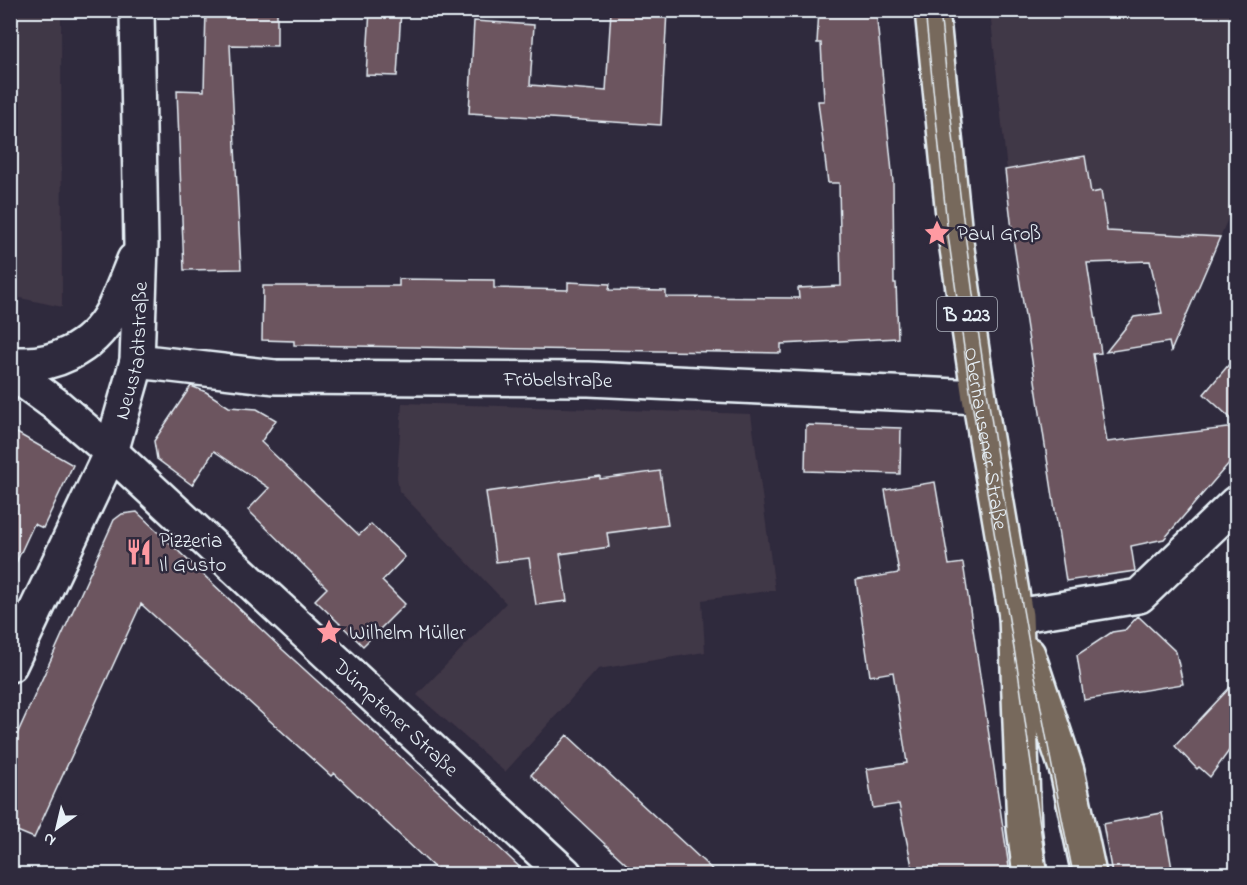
<svg xmlns="http://www.w3.org/2000/svg" width="1247" height="885" viewBox="0 0 1247 885" font-family="'Indie Flower',sans-serif">
<style>
.built{fill:#413747}
.building{fill:#6c545e;stroke:#e8f1f8;stroke-width:1.5}
.lines{fill:none;stroke-linecap:round;stroke-linejoin:round}
.street-casing{stroke:#e8f1f8;stroke-width:38}
.secondary-casing{stroke:#e8f1f8;stroke-width:38}
.primary-casing{stroke:#e8f1f8;stroke-width:38}
.street{stroke:#2f2a3d;stroke-width:33}
.secondary{stroke:#2f2a3d;stroke-width:33}
.primary{stroke:#77695c;stroke-width:33}
.tram{stroke:#e8f1f8;stroke-width:1.5}
.labels{text-anchor:middle;stroke-width:5;stroke-linejoin:round;paint-order:stroke}
.shield{fill:#2f2a3d;stroke:#b0b5c0;stroke-width:1.5}
.shield-label{font-size:20px;font-weight:bold;fill:#e8f1f8}
.poi-label{font-size:21px;fill:#e8f1f8;stroke:#2f2a3d;text-anchor:start}
.street-label{font-size:21px;fill:#e8f1f8;stroke:#2f2a3d}
</style>
<rect width="100%" height="100%" fill="#2f2a3d"/>
<filter id="ink" filterUnits="userSpaceOnUse"><feTurbulence type="fractalNoise" baseFrequency=".0167" numOctaves="2"/><feDisplacementMap in="SourceGraphic" scale="12" xChannelSelector="R" yChannelSelector="G"/><feConvolveMatrix kernelMatrix="1 2 1 2 8 2 1 2 1" color-interpolation-filters="sRGB"/></filter>
<g filter="url(#ink)">
<path class="built" d="M11,10L61,11L62,307L11,296Z
M990,11H1236V200L1220,237L1071,229L1014,237Z
M402,403L751,414L775,590L702,600L705,652L598,669L505,772L417,695L506,603L399,491L397,477Z"/>
<path class="building" d="M206,10L277,11V46L230,45L241,269L184,270L177,90L204,91Z
M370,10H401L397,76L366,75Z
M611,10H667L661,125L469,113L474,21L534,25L530,85L606,91Z
M819,10H876L893,182L894,283H896L898,338L781,344V353L294,345V341L262,340L263,286H399V279L494,280V288L568,290V282L610,284L609,290L666,291V297L799,298L798,288L841,286L839,183H828L818,101H824L821,43H817Z
M1085,156L1091,193L1101,191L1107,231L1220,237L1171,351L1169,342L1106,352L1134,317L1162,313L1150,261L1087,263L1101,353L1093,354L1107,442L1236,427V455L1164,539L1131,546L1135,571L1066,581L1013,238L1005,170Z
M1236,356V423L1204,394Z
M191,386L206,392L229,407L257,409L276,420L261,442L359,535L371,524L405,557L382,581L405,604L363,646L315,600L327,588L248,510L269,488L214,451L192,485L157,459L154,441Z
M806,425L901,428L900,474L805,471Z
M10,429L73,465L43,528L34,524L10,576Z
M660,471L668,525L607,533L609,547L560,554L567,601L536,605L529,558L496,562L486,492L600,476V479Z
M935,482L949,565L963,563L1010,874H937L936,870L913,871L899,804L873,808L867,769L907,763L893,672L870,676L856,580L899,573L885,490Z
M137,512L283,650L459,810L527,874H441L334,773L331,776L141,604L34,838L10,828V750L114,520L122,514Z
M1138,616L1176,652L1183,684L1084,700L1077,655L1112,632L1125,630Z
M1236,681V741L1210,777L1199,767L1197,769L1175,746Z
M567,735L687,846L717,874H637L531,775Z
M1162,813L1173,874H1112L1103,824Z"/>
<g class="lines">
<g class="street-casing">
<g id="street">
<path id="s1" d="M137,361L275,377L589,379L979,397"/>
<path d="M10,363C51,369 92,349 112,312C120,296 127,277 134,260"/>
<path d="M1016,616L1139,596L1236,503"/>
<path id="s2" d="M10,665L111,452L137,361L141,245L137,10"/>
</g>
</g>
<g class="secondary-casing">
<g id="secondary">
<path id="s3" d="M10,371L55,404L111,452L565,874"/>
</g>
</g>
<g class="primary-casing">
<g id="primary">
<path id="s4" d="M932,10L955,235L979,397L1016,616L1024,828L1030,874"/>
<path d="M1028,654L1067,771L1089,874"/>
</g>
</g>
<use href="#street" class="street"/>
<use href="#secondary" class="secondary"/>
<use href="#primary" class="primary"/>
<path class="tram" d="M925,10L948,235L971,397L1018,672L1047,874
M940,10C967,301 1016,589 1073,874"/>
</g>
</g>
<defs>
<g id="sight-bare" transform="scale(2.07)"><path d="M0-6L1.8-2.2L6-1.7L2.9 1.2L3.7 5.4L0 3.3L-3.7 5.4L-2.9 1.2L-6-1.7L-1.8-2.2Z" fill="#ff9aa2" stroke="#2f2a3d" stroke-width="2.5" paint-order="stroke"/></g>
<g id="restaurant-bare" transform="scale(2.07)"><path d="M-5-6h1v4h1v-4h1v4h1v-4h1v5L-1.5 .5V6h-2V.5L-5-1ZM5-6V6H3V1.5H1.5Q1.5-4 5-6Z" fill="#ff9aa2" stroke="#2f2a3d" stroke-width="2.5" paint-order="stroke"/></g>
</defs>
<g fill-rule="evenodd">
<use href="#sight-bare" x="937" y="233"/>
<use href="#restaurant-bare" x="139" y="552"/>
<use href="#sight-bare" x="329" y="632"/>
</g>
<g class="labels">
<rect class="shield" x="937" y="297" width="60" height="34" rx="4.5"/>
<g class="shield-label">
<text x="967" y="321">B 223</text>
</g>
<g class="poi-label">
<text x="957" y="240">Paul Groß</text>
<text x="159" y="547">Pizzeria<tspan x="159" dy="24">Il Gusto</tspan></text>
<text x="349" y="639">Wilhelm Müller</text>
</g>
<g class="street-label">
<text dy="7" stroke="none"><textPath href="#s2" startOffset="340">Neustadtstraße</textPath></text>
<text dy="7" stroke="none"><textPath href="#s1" startOffset="422">Fröbelstraße</textPath></text>
<text dy="7" stroke="none"><textPath href="#s4" startOffset="432">Oberhausener Straße</textPath></text>
<text dy="7" stroke="none"><textPath href="#s3" startOffset="519">Dümptener Straße</textPath></text>
</g>
</g>
<rect width="1247" height="885" fill="none" stroke="#2f2a3d" stroke-width="36"/>
<rect x="18" y="18" width="1211" height="849" fill="none" stroke="#e8f1f8" stroke-width="2" filter="url(#ink)"/>
<g transform="translate(57 828) rotate(214)" stroke="#2f2a3d" stroke-width="4.5" paint-order="stroke">
<path d="M0-4.5L10 22L0 15L-10 22Z" fill="#e8f1f8"/>
<text y="-9" font-size="16" font-weight="bold" text-anchor="middle" fill="#e8f1f8">N</text>
</g>
</svg>
